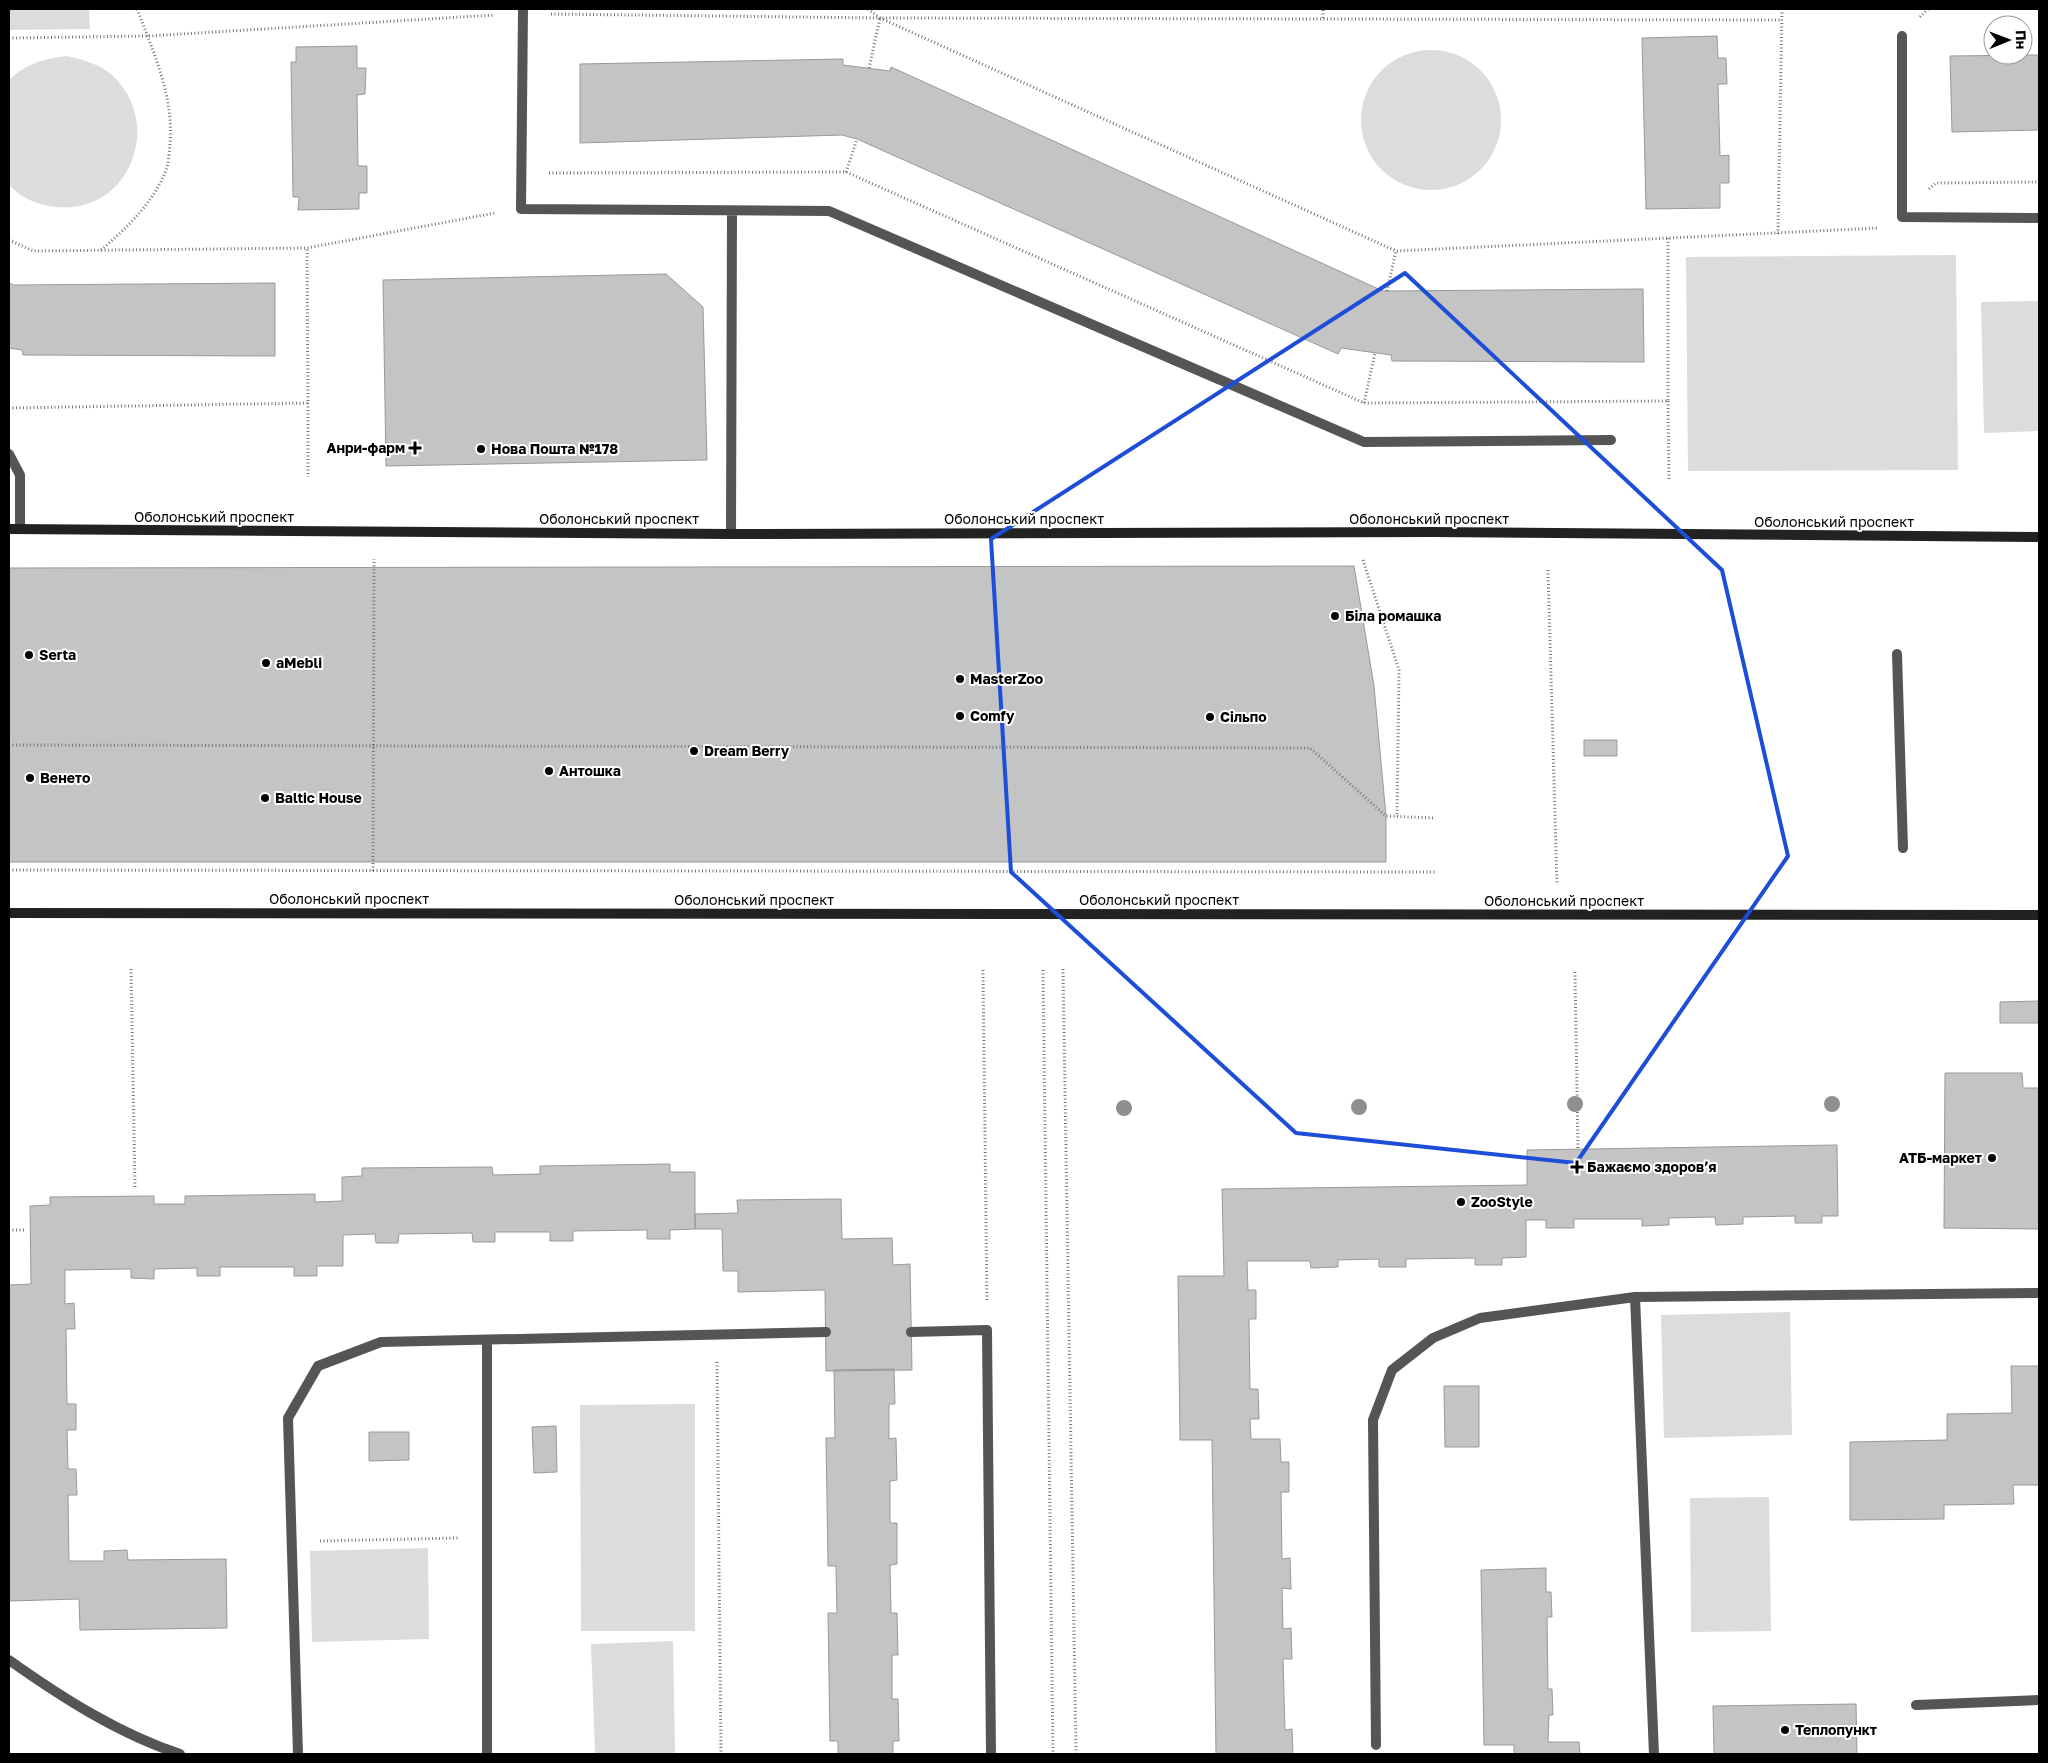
<svg xmlns="http://www.w3.org/2000/svg" width="2048" height="1763" viewBox="0 0 2048 1763" font-family="'Golos Text',sans-serif">
<style>
.green{fill:#dcdcdc}
.building{fill:#c4c4c4;stroke:#999}
.lines{fill:none;stroke-linecap:round;stroke-linejoin:round}
.path{stroke:#777;stroke-width:3;stroke-dasharray:1 2.5;stroke-linecap:butt}
.lane{stroke:#555;stroke-width:10}
.secondary{stroke:#222;stroke-width:10}
.tree{fill:#8f8f8f}
.marked{fill:none;stroke:#1d4ed8;stroke-width:4;stroke-linejoin:round}
.poi-dot{fill:#000;stroke:#fff;stroke-width:2}
.labels{text-anchor:middle;stroke-width:4;stroke-linejoin:round;paint-order:stroke}
.poi-label{font-size:14px;font-weight:bold;fill:#000;stroke:#fff;text-anchor:start}
.street-label{font-size:14px;fill:#000;stroke:#fff}
</style>
<rect width="100%" height="100%" fill="#fff"/>
<path class="green" d="M9,9H89L90,29L9,30Z
M1361 120a70 70 0 1 1 140 0a70 70 0 1 1-140 0Z
M67,56C83,60 100,64 112,75C165,124 129,215 56,207C37,205 22,198 9,185V80C27,63 44,59 67,56Z
M1956,255L1958,470L1688,471L1686,257Z
M2039,301V431L1984,433L1981,302Z
M1790,1312L1792,1435L1664,1438L1661,1315Z
M695,1404V1631H581L580,1405Z
M1769,1497L1771,1631L1691,1632L1690,1498Z
M428,1548L429,1639L312,1642L310,1551Z
M673,1641L675,1754H595L591,1644Z"/>
<path class="building" d="M1717,36L1718,58H1726L1727,84H1718L1720,156L1729,155V183H1720V208L1646,209L1642,38Z
M357,46V68H366L365,94L357,95L358,166H367V193H359V209L298,210L299,197H293L291,62H296V47Z
M2039,55V130L1952,132L1950,56Z
M843,59V65L890,71L891,67L1383,291L1643,289L1644,362L1392,361L1391,355L1341,348L1338,354L857,139L842,135L580,143V64Z
M666,274L703,307L707,460L386,466L383,280Z
M9,283L14,285L275,283V356L23,355L22,350L9,348Z
M1354,566L1374,686L1386,816V862H9V568Z
M1584,740H1617V756H1584Z
M2039,1001V1023H2000V1002Z
M1945,1073H2022L2023,1088H2039V1229L1944,1228Z
M1837,1145L1838,1216H1822V1223H1795V1216L1743,1217V1224L1716,1225L1715,1217L1669,1218V1225L1642,1226V1219H1574V1228H1546V1220H1526V1257L1502,1258V1265H1475V1258L1406,1259V1267H1379V1259L1338,1260V1267L1311,1268L1310,1261H1247L1248,1290H1256V1319H1249L1250,1389H1258L1259,1419H1250L1251,1439H1280L1281,1462H1289V1492H1281L1282,1559L1290,1558L1291,1589L1282,1588L1283,1629L1291,1628L1292,1659H1283L1285,1730L1292,1729L1293,1754H1216L1212,1440H1180L1178,1276H1224L1222,1189L1527,1185V1150Z
M670,1164V1172H695V1229L670,1230V1239H647V1230L573,1231V1241H550V1232H495V1242H473L472,1233L399,1234L398,1243H376L375,1234L343,1235V1266H317V1276H294V1267H220V1276H197V1268L154,1269V1279L131,1278V1269L65,1270V1304L74,1303L75,1329H66L67,1404H76V1430H67L68,1469H76L77,1495H68L69,1561H104V1551L127,1550L128,1560L226,1559L227,1628L80,1630L79,1599L9,1601V1285L31,1284L30,1206L50,1205V1197L154,1196V1204H185V1196L315,1194V1202L342,1201V1177L362,1176V1168L492,1167L493,1175L540,1174V1166Z
M841,1199L842,1239L892,1238L893,1265L910,1264L912,1370L826,1371L825,1290L738,1292V1271H723L722,1229H695V1214L738,1213L737,1200Z
M2011,1366H2039V1485H2013L2014,1504L1944,1505V1519L1850,1520V1442L1947,1440V1414L2012,1413Z
M894,1369L895,1404H889V1439L896,1438L897,1480L890,1481V1523H897V1564L890,1565L891,1613H897L898,1655H892V1699H898L899,1741H893V1754H838V1741H830L828,1613H837L836,1566H828L826,1438H835L834,1370Z
M1444,1386H1479V1447H1445Z
M556,1426L557,1472L534,1473L532,1427Z
M369,1432H409V1460L369,1461Z
M1546,1568V1592H1551L1552,1617H1547L1548,1689H1552L1553,1715H1549L1548,1742H1579L1580,1754H1514V1745H1484L1481,1570Z
M1856,1704L1857,1754H1714L1713,1706Z"/>
<g class="lines">
<path class="path" d="M868,9L880,18L1782,20
M1323,10V19
M551,14L880,18L1396,251L1879,228
M1920,17L1928,9
M9,38L148,36L495,15
M869,68L880,18
M846,172L857,139
M549,173L846,172L1364,403L1668,401V238
M1929,189L1936,183L2039,182
M1778,234L1782,9
M9,240L33,251L307,248L495,213
M101,250C128,227 154,202 167,168C169,161 169,152 170,145C174,97 154,53 137,9
M1387,291L1396,251
M1668,401L1669,481
M308,403V477
M1364,403L1375,353
M9,408L308,403L307,248
M1363,560L1399,670L1397,817
M1548,570L1557,885
M9,745L1310,748L1386,816L1435,818
M9,870L1435,872
M373,871L374,559
M131,969L135,1189
M1063,969L1076,1754
M983,970L987,1302
M1043,970L1053,1754
M1575,972L1578,1149
M9,1230H25
M717,1362L721,1754
M320,1541L459,1538"/>
<path class="lane" d="M523,9L521,209L829,211L1364,442L1611,440
M1902,36V217L2039,218
M9,454L20,475V529
M731,534L732,211
M1897,654L1903,848
M1635,1297L1654,1754
M911,1332L987,1330L991,1754
M487,1340V1754
M9,1660C61,1697 119,1734 180,1754
M1916,1705L2039,1700
M1376,1745L1373,1420L1392,1370L1433,1338L1480,1318L1635,1297L2039,1293
M298,1754L288,1418L318,1366L381,1342L826,1332"/>
<path class="secondary" d="M9,529L731,534L1432,532L2039,537
M9,913L2039,915"/>
</g>
<g class="tree">
<circle cx="1575" cy="1104" r="8"/>
<circle cx="1832" cy="1104" r="8"/>
<circle cx="1359" cy="1107" r="8"/>
<circle cx="1124" cy="1108" r="8"/>
</g>
<path class="marked" d="M1405,273L1722,570L1788,856L1576,1163L1296,1133L1011,872L991,539Z"/>
<g class="poi-dot">
<path d="M412.5 440.5h5v5h5v5h-5v5h-5v-5h-5v-5h5z"/>
<circle cx="481" cy="449" r="5"/>
<circle cx="1335" cy="616" r="5"/>
<circle cx="29" cy="655" r="5"/>
<circle cx="266" cy="663" r="5"/>
<circle cx="960" cy="679" r="5"/>
<circle cx="960" cy="716" r="5"/>
<circle cx="1210" cy="717" r="5"/>
<circle cx="694" cy="751" r="5"/>
<circle cx="549" cy="771" r="5"/>
<circle cx="30" cy="778" r="5"/>
<circle cx="265" cy="798" r="5"/>
<circle cx="1992" cy="1158" r="5"/>
<path d="M1574.5 1159.5h5v5h5v5h-5v5h-5v-5h-5v-5h5z"/>
<circle cx="1461" cy="1202" r="5"/>
<circle cx="1785" cy="1730" r="5"/>
</g>
<g class="labels">
<g class="poi-label">
<text x="405" y="453" text-anchor="end">Анри-фарм</text>
<text x="491" y="454">Нова Пошта №178</text>
<text x="1345" y="621">Біла ромашка</text>
<text x="39" y="660">Serta</text>
<text x="276" y="668">aMebli</text>
<text x="970" y="684">MasterZoo</text>
<text x="970" y="721">Comfy</text>
<text x="1220" y="722">Сільпо</text>
<text x="704" y="756">Dream Berry</text>
<text x="559" y="776">Антошка</text>
<text x="40" y="783">Венето</text>
<text x="275" y="803">Baltic House</text>
<text x="1982" y="1163" text-anchor="end">АТБ-маркет</text>
<text x="1587" y="1172">Бажаємо здоровʼя</text>
<text x="1471" y="1207">ZooStyle</text>
<text x="1795" y="1735">Теплопункт</text>
</g>
<g class="street-label">
<text x="214" y="522">Оболонський проспект</text>
<text x="619" y="524">Оболонський проспект</text>
<text x="1024" y="524">Оболонський проспект</text>
<text x="1429" y="524">Оболонський проспект</text>
<text x="1834" y="527">Оболонський проспект</text>
<text x="349" y="904">Оболонський проспект</text>
<text x="754" y="905">Оболонський проспект</text>
<text x="1159" y="905">Оболонський проспект</text>
<text x="1564" y="906">Оболонський проспект</text>
</g>
</g>
<rect width="2048" height="1763" fill="none" stroke="#000000" stroke-width="20"/>
<g transform="translate(2008 40) rotate(89)"><circle r="24" fill="#ffffff" stroke="#999999"/>
<path d="M0-4L9 19L0 12L-9 19Z" fill="#000000"/>
<text y="-8" font-size="14" font-weight="bold" text-anchor="middle" fill="#000000">Пн</text>
</g>
</svg>
